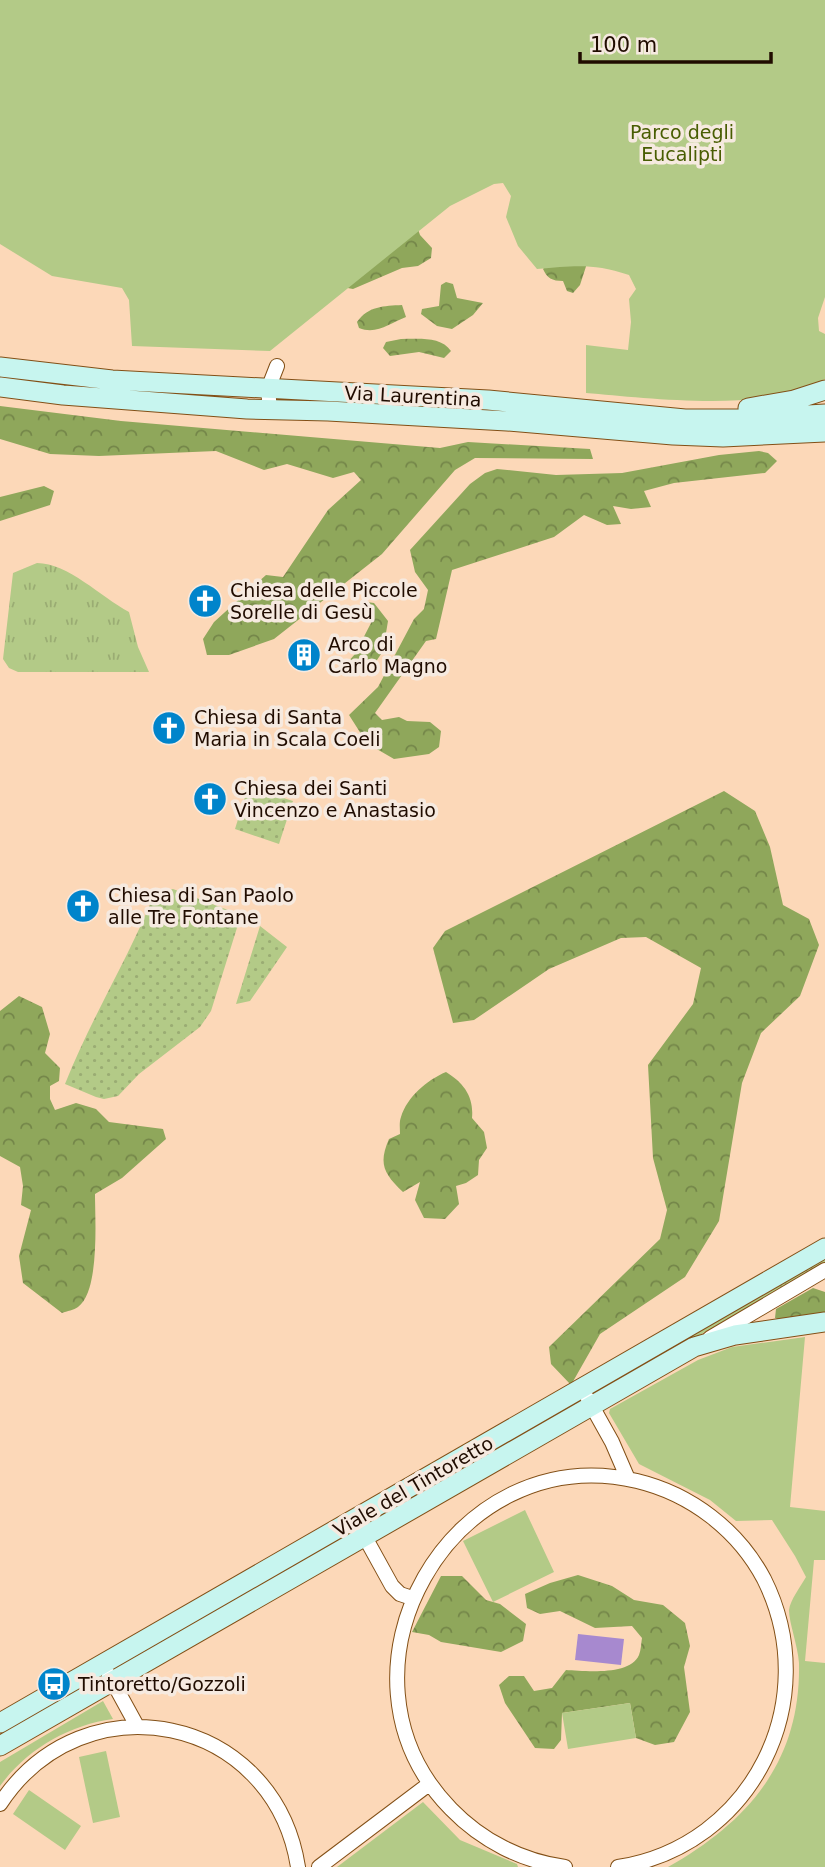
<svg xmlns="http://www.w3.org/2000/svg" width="825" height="1867" viewBox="0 0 825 1867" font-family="'DejaVu Sans',sans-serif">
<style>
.grass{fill:url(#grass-tufts)}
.forest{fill:url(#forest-crowns)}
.park{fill:#b3ca87}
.garden{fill:url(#garden-dots)}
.water{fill:#a789cf}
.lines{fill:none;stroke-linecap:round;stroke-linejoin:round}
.street-casing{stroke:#824f16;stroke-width:16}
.secondary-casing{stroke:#824f16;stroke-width:21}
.street{stroke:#fff;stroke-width:14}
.secondary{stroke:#c7f5ef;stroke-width:19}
.labels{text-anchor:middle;stroke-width:7;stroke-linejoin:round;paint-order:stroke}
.park-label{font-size:19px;fill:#485d02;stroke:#f6eae0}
.street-label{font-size:19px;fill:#200c00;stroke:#f6eae0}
.poi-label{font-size:19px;fill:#200c00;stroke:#f6eae0;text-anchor:start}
</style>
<defs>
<pattern id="grass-tufts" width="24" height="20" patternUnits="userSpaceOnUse" patternTransform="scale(1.75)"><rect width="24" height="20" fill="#b3ca87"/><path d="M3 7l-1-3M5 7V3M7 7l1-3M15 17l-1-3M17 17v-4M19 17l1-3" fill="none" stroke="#9aac73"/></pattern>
<pattern id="forest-crowns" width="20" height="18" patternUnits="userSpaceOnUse" patternTransform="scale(1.75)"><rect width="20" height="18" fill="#8fa75b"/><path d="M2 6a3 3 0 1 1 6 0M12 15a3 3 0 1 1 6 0" fill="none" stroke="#748649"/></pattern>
<pattern id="garden-dots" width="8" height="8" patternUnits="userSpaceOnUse" patternTransform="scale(1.75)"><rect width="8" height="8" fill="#b3ca87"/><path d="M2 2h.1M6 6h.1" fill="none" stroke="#9aac73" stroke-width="1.8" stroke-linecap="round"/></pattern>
</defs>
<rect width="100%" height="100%" fill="#fcd8b8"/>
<path class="grass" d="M37,563C68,563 101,597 129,612L138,647L149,672H18L9,668L3,659L13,573Z
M825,1258V1263L599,1393L597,1390Z"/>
<path class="forest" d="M418,229L420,235L432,248L431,258L418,266L402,268L353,289L337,286Z
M562,248H592L580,285L573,293L567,291L563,281C552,281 547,278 543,269Z
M446,282L453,284L457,298L483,303L473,315L452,329L437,326L421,314L422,309L439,306L441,285Z
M402,305L406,317C390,323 377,335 359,328L357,322C368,306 384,306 402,305Z
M401,339C418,339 441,336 451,351L444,358L419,352L390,356L383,348L386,342Z
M0,406L121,421L440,448L468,442L590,449L593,459L475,458L455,470L382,554L274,639L229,655H207L203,639L214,622L266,575L283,577L328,510L361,480L354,472L333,478L287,464L264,470L216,451L99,456L50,454L0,439Z
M759,451L768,453L777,461L765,473L674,483L644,491L651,507L631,509L613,506L621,524L607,525L584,515L554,537L452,570L436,639L426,641L375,713L382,720L399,717L407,721L430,722L441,731L439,747L429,754L394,759L375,748L363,737L349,715L378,687L414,619L424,609L428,590L415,572L410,550L470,484L485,473L497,469L556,475L622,473L719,455Z
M44,486L54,491L50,505L0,521V497Z
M367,602L374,603L388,621L383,651L371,669L347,663L355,654L371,623Z
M724,791L755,811L770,847L783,905L809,919L819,945L800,996L761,1033L742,1083L719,1221L685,1277L600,1334L571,1385L551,1364L549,1347L660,1239L667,1210L653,1158L648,1065L693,1004L701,968L646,937L621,938L549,969L474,1020L453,1023L433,948L445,931Z
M19,996L42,1007L50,1034L45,1053L60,1068L59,1081L50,1086V1099L55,1110L76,1103L96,1109L109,1122L163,1129L166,1139L122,1178L95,1194C95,1219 100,1291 78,1307C74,1310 67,1311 62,1313L23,1283L19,1256L31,1210L21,1205L23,1186L20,1167L0,1156V1011Z
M446,1072C464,1083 474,1097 472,1118L484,1132L487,1148L479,1160L478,1175L466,1183L456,1186L459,1204L445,1219L424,1218L415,1200L420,1182L403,1192C384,1174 378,1164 389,1139L400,1134C400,1129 399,1122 401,1117C407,1097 427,1080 446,1072Z
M813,1288L825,1292V1316L785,1322L775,1318L776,1309Z
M578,1575L612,1586L634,1600L663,1605L685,1623L690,1646L684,1667L690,1712L674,1742L655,1745L636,1738L630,1703L562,1713L561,1740L554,1749L535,1748L505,1703L499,1685L509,1676H524L534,1691L552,1688L566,1670C585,1671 630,1676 639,1655C641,1650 641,1644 642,1638L632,1626L595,1628L560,1611L540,1614L527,1608L525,1594L550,1583Z
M441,1576H462L486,1600L500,1604L526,1624L523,1641L501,1652L441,1642L429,1635L412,1632Z"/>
<path class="park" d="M0,0H825V297L818,318L819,331L825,334V379C772,414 648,398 586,393V345L628,350L631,322L629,299L636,289L629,275C592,263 575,266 537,269L518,246L506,217L511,196L503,183L494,184L450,206L270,351L132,346L129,300L122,288L52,276L0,244Z
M805,1337L790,1507L825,1511V1560H814L805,1661L825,1663V1867H668C749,1821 801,1761 799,1663C798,1646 789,1623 789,1610C790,1600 801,1586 806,1577L795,1556L772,1520L736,1521L710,1500L639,1464L609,1413L610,1409L698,1360L732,1347Z
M525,1510L554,1572L493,1602L463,1541Z
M103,1701L113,1719C69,1725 27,1749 0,1786V1762Z
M630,1703L636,1738L568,1749L562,1713Z
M106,1751L120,1817L93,1823L79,1757Z
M29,1790L81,1826L65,1850L13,1814Z
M423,1802L460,1840L517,1864L518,1867H337Z"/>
<path class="garden" d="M248,787L293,801L279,844L235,829Z
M173,889L241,915L211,1011L200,1027L139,1074L118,1096L104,1099L96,1097L65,1084C91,1018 129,958 155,892Z
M260,926L287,947L250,1001L236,1004Z"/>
<path class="water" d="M578,1634L624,1639L621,1665L575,1660Z"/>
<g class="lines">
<g class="street-casing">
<path id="street" d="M270,410L268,389L277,366
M710,1338L825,1270
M588,1399L612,1442L628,1479
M355,1519L392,1586L400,1594L412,1598
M109,1675L137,1726
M0,1804C84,1676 274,1715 298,1867
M319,1867L429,1784
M565,1867C522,1861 482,1841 451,1809C318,1673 451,1437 637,1481C691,1494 738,1530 764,1579C825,1701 752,1846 618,1867"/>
</g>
<g class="secondary-casing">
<path id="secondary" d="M0,367L112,380L488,400L685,419H740L825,414
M0,387L63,395L247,409L328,411L507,421L673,435L723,437L825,432
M748,408L794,400L825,390
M0,1723L825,1248
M0,1746L694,1347L735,1335L825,1322"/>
</g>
<use href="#street" class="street"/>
<use href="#secondary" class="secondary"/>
</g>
<defs>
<g id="church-disc" transform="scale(1.75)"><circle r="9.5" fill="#0084cb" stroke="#f6eae0"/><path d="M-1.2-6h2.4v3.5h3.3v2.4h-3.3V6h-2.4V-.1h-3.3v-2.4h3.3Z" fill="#fff"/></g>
<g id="building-disc" transform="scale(1.75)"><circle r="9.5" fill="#0084cb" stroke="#f6eae0"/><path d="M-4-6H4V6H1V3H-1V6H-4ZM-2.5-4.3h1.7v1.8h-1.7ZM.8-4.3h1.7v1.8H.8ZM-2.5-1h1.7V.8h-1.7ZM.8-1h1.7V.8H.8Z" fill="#fff"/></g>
<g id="bus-disc" transform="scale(1.75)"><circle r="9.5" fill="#0084cb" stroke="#f6eae0"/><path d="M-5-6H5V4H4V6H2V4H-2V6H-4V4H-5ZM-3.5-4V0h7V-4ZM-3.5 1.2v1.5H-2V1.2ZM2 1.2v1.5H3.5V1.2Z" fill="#fff"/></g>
</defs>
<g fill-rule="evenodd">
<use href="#church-disc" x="205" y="601"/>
<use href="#building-disc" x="304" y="655"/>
<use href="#church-disc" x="169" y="728"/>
<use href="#church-disc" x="210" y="799"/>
<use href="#church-disc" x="83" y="906"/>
<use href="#bus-disc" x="54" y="1684"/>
</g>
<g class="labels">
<g class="park-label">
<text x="682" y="139">Parco degli<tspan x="682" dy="22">Eucalipti</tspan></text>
</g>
<g class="street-label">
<text transform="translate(413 396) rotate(3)" y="7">Via Laurentina</text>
<text transform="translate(413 1486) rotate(-30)" y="7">Viale del Tintoretto</text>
</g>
<g class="poi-label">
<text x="230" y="597">Chiesa delle Piccole<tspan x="230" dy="22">Sorelle di Gesù</tspan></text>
<text x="328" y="651">Arco di<tspan x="328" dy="22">Carlo Magno</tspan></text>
<text x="194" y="724">Chiesa di Santa<tspan x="194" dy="22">Maria in Scala Coeli</tspan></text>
<text x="234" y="795">Chiesa dei Santi<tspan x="234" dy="22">Vincenzo e Anastasio</tspan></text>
<text x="108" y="902">Chiesa di San Paolo<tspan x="108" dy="22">alle Tre Fontane</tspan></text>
<text x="78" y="1691">Tintoretto/Gozzoli</text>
</g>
</g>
<path d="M580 52v10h191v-10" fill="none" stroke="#200c00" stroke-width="3.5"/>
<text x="590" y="52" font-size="21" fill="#200c00" stroke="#f6eae0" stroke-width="5" paint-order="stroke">100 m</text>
</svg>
